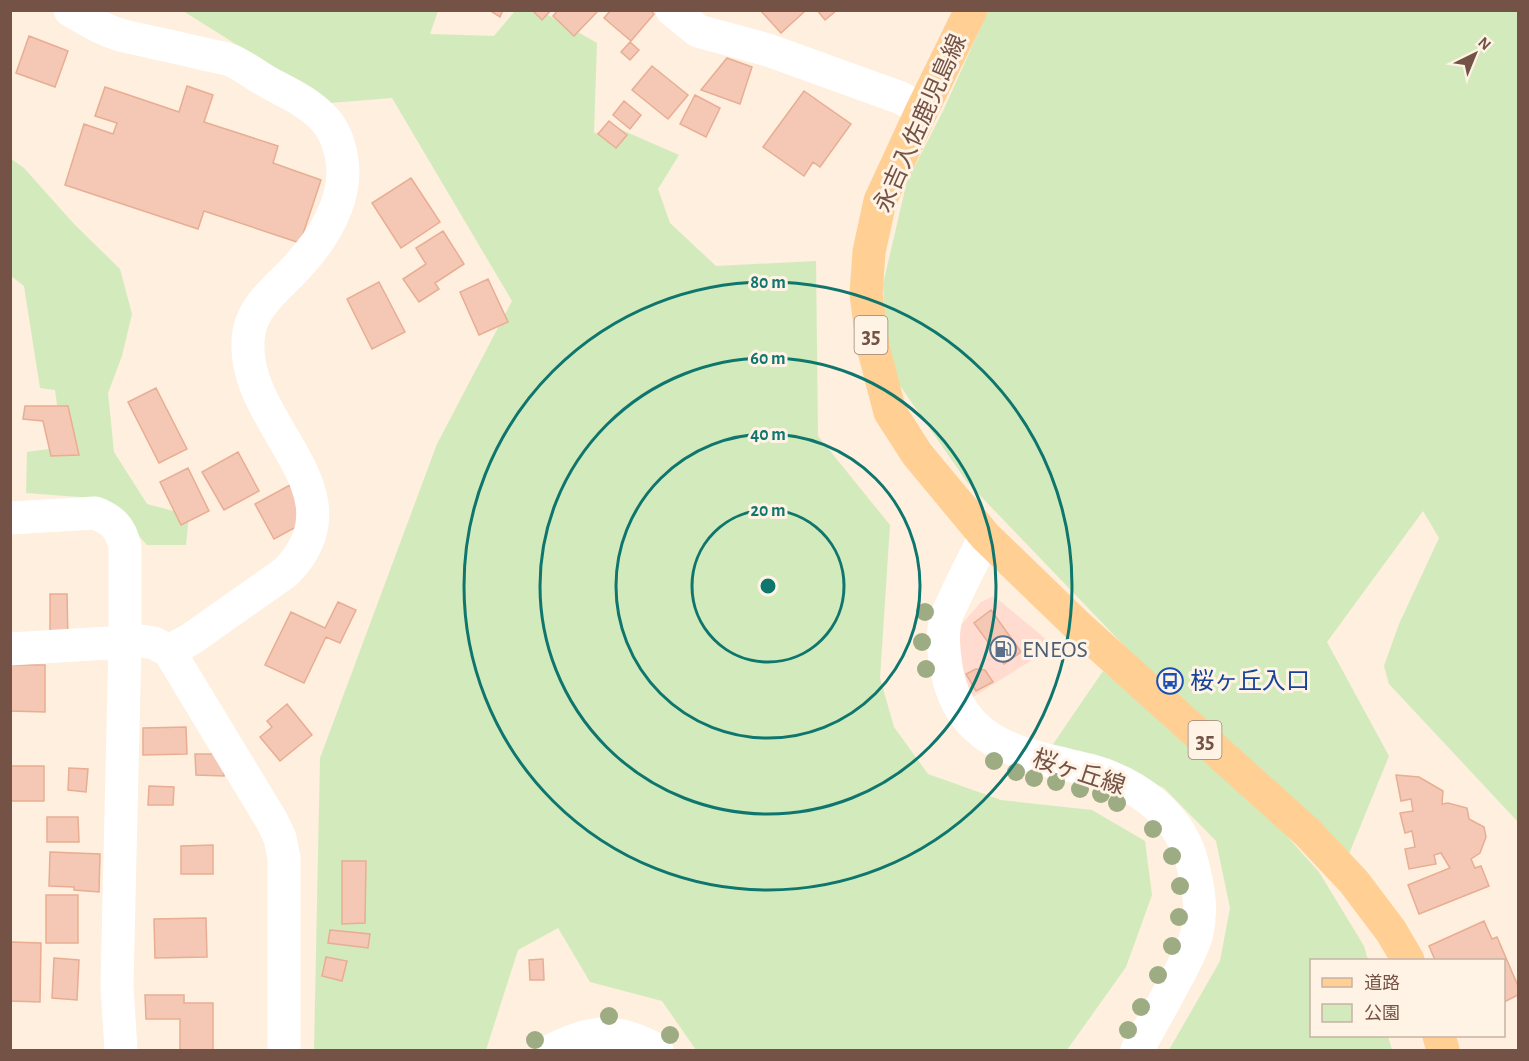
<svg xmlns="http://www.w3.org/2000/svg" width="1529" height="1061" viewBox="0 0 1529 1061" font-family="'Alegreya Sans','Noto Sans JP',sans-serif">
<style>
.commercial{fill:#ffdbd0}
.green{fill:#d3ebbc}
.building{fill:#f4c8b4;stroke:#e8ad93;stroke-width:1.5}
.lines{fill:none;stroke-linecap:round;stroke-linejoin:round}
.minor{stroke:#fff;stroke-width:33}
.major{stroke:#ffcf93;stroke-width:33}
.tree{fill:#9eac84}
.ring{fill:none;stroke:#0f766e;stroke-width:3}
.labels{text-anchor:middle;stroke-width:6;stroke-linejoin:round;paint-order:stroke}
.shield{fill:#fff3e5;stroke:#9e8275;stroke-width:1.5}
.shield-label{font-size:22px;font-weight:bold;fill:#745245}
.street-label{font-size:24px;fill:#745245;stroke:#fff3e5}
.service-label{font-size:24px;fill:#4e5e75;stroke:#fff3e5;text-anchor:start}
.transit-label{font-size:24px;fill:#164399;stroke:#fff3e5;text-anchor:start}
.centre{fill:#0f766e;stroke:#fff3e5;stroke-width:3}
.ring-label{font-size:18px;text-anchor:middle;font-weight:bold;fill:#0f766e;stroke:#fff3e5;stroke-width:6;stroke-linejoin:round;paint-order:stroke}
</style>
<rect width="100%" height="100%" fill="#feefde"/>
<path class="commercial" d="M994,596L1054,646L973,697L962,676L957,652L961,625L981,602Z"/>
<path class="green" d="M183,11H438L430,34L494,36L515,11H541L597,43L594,133L622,130L679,155L658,189L670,223L716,266L816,261L818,436L890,525L880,678L894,727L928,774L1001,800L1092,810L1145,841L1152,895L1126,967L1067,1050H696L662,1001L590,982L558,928L518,950L486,1050H314L320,758L437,444L512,301L392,98L330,103Z
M988,11H1518V822L1389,684L1384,666L1399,624L1439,538L1423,511L1327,642L1389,756L1349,854L1162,685L967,482L887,367L883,284L907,181L943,111Z
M10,158L24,168L74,224L120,269L132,314L122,356L108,393L114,452L147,504L189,515L186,545H147L106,499L26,493L27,452L63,447L55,390L40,388L24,286L11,276Z
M1103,671L1252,797L1319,872L1364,946L1368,960H1312V1036H1388L1392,1050H1169L1220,961L1230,908L1216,841L1164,788L1105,761L1049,750Z"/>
<path class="building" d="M489,10H503L500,17Z
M532,10H551L542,20Z
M558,10H595L597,12L574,36L553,16Z
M611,10H650L654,14L631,41L604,18Z
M760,10H802L804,12L781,33Z
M817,10H837L825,20Z
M29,36L68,51L55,87L16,73Z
M630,42L639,50L630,60L621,52Z
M727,58L752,67L740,104L701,90Z
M652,66L688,95L668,119L632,90Z
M187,86L213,95L204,122L278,146L273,163L321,180L300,243L204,211L198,229L65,185L84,124L113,134L117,123L95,116L105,87L179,112Z
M804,91L851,124L820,167L813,162L804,176L763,147Z
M695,95L720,108L706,137L680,124Z
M624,101L641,115L630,129L613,115Z
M609,121L627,135L616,148L598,134Z
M411,178L440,222L401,248L372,203Z
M443,231L464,264L435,283L439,289L419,302L403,279L426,264L416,248Z
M488,279L508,322L479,335L460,292Z
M379,282L405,332L372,349L347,299Z
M156,388L187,449L159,463L128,402Z
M25,406H68L79,455L51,456L43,421L23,419Z
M238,452L259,491L224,510L202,472Z
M188,468L209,511L181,525L160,482Z
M290,485L309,520L274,539L255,504Z
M50,594H67L68,642H50Z
M338,602L356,610L340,643L326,637L304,683L265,665L291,612L325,628Z
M991,610L1021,652L1004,664L974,623Z
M10,665H45V712L10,711Z
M976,669L985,670L993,682L976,691L966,674Z
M287,704L312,735L280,761L260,737L272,727L267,721Z
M186,727L187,754L143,755V728Z
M195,754H214L224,764V776L196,775Z
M10,766H44V801H10Z
M69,768L88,769L86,792L68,790Z
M1396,775L1419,777L1443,791L1442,804L1448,803L1467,808L1469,819L1484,827L1486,837L1480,853L1471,859L1475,868L1481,866L1489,886L1419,914L1408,885L1450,868L1441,853L1434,855L1436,864L1409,869L1405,849L1415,847L1412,831L1405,833L1400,813L1413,811L1411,799L1401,801Z
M149,786L174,787L173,805H148Z
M47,817H78L79,842H47Z
M213,845V874H181V846Z
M50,852L100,854L99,892L74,890V887L49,886Z
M342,861H366L365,923L342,924Z
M46,895H78V943H46Z
M206,918L207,957L155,958L154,919Z
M1484,921L1492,939L1497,937L1518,986V995L1504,1002V960H1435L1429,946Z
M330,930L370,934L368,948L328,943Z
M10,942L41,943L40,1002L10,1001Z
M326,957L347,961L342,981L322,976Z
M54,958L79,960L77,1000L52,998Z
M543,959L544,980H530L529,960Z
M145,995H184V1003H213V1050H180V1019H146Z"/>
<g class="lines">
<path class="minor" d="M672,10L698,31L768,50L901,98L922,110
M10,518L95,513C113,520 121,528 125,547V642L117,985L121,1050
M985,536C976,555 966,574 957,593C954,601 948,610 946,618C941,635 944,655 947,672C962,748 1027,755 1089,770C1137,783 1182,816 1193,866C1199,890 1202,909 1197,933C1192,952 1181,970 1172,987C1161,1008 1149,1029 1137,1050
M10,649L141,641L154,643L169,651L191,639L286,572C368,488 234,422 249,332C254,304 279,287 297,267C321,241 343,207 343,171C342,154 337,134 326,121C311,104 292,95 273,85C259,78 245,66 230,60C222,57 212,56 204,54C177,47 150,42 124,36C105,31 87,20 70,10
M169,651L272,821L280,838L284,858V1050
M552,1050C593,1029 616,1028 657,1050"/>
<path class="major" d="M971,10L922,110L880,201L869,252L866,294L873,347L890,412L917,454L985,536L1079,627L1308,833L1354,882L1391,931L1408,960
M1439,1036L1443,1050"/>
</g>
<g class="tree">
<circle cx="925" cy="612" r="9"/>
<circle cx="922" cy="642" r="9"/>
<circle cx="926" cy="669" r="9"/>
<circle cx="994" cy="761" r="9"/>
<circle cx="1016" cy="772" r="9"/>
<circle cx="1034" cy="778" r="9"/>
<circle cx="1056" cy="782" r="9"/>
<circle cx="1080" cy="789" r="9"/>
<circle cx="1101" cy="794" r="9"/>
<circle cx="1117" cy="803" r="9"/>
<circle cx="1153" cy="829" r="9"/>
<circle cx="1172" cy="856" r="9"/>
<circle cx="1180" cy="886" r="9"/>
<circle cx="1179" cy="917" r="9"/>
<circle cx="1172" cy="946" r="9"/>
<circle cx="1158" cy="975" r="9"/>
<circle cx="1141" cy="1007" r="9"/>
<circle cx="609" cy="1016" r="9"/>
<circle cx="1128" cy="1030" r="9"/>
<circle cx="670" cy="1035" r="9"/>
<circle cx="535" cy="1040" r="9"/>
</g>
<g class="ring">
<circle cx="768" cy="586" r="76"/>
<circle cx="768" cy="586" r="152"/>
<circle cx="768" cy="586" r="228"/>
<circle cx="768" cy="586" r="304"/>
</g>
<defs>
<g id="fuel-ring" transform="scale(1.35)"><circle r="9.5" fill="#fff3e5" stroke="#5c6f8a" stroke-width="1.5"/><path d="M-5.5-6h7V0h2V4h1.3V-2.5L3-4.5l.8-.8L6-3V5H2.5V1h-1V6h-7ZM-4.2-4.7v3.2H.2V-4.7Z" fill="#5c6f8a"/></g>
<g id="bus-ring" transform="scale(1.35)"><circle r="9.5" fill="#fff3e5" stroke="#1a4fb4" stroke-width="1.5"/><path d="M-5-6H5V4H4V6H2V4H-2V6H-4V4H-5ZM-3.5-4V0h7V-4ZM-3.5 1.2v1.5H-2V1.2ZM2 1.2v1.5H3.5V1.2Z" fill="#1a4fb4"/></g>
</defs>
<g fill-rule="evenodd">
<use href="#fuel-ring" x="1003" y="649"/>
<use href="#bus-ring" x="1170" y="681"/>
</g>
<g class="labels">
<g class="shield">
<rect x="854.5" y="316" width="33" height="38" rx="4.5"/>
<rect x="1188.5" y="721" width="33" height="38" rx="4.5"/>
</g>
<g class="shield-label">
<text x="871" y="343">35</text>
<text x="1205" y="748">35</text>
</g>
<g class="street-label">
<text transform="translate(920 123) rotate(-66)" y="8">永吉入佐鹿児島線</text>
<text transform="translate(1079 772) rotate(18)" y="8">桜ヶ丘線</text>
</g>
<g class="service-label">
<text x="1022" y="657">ENEOS</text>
</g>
<g class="transit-label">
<text x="1190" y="689">桜ヶ丘入口</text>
</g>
</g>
<circle cx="768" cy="586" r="9" class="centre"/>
<g class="ring-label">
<text x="768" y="288">80 m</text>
<text x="768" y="364">60 m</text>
<text x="768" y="440">40 m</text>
<text x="768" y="516">20 m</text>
</g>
<rect width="1529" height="1061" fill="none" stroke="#745245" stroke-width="24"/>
<rect x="1310" y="959" width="195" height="78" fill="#fff3e5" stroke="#c7b3a5" stroke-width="1.5"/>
<rect x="1322" y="978" width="30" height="9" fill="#ffcf93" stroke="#c7b3a5" stroke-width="1.5"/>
<text x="1364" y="989" font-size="18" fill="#745245">道路</text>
<rect x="1322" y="1004" width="30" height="18" fill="#d3ebbc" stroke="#c7b3a5" stroke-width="1.5"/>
<text x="1364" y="1019" font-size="18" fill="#745245">公園</text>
<g transform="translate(1475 54) rotate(43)" stroke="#fff3e5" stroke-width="4.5" paint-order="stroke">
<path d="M0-4.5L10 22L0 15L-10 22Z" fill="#745245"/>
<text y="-9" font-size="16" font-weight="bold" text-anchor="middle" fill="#745245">N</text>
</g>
</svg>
